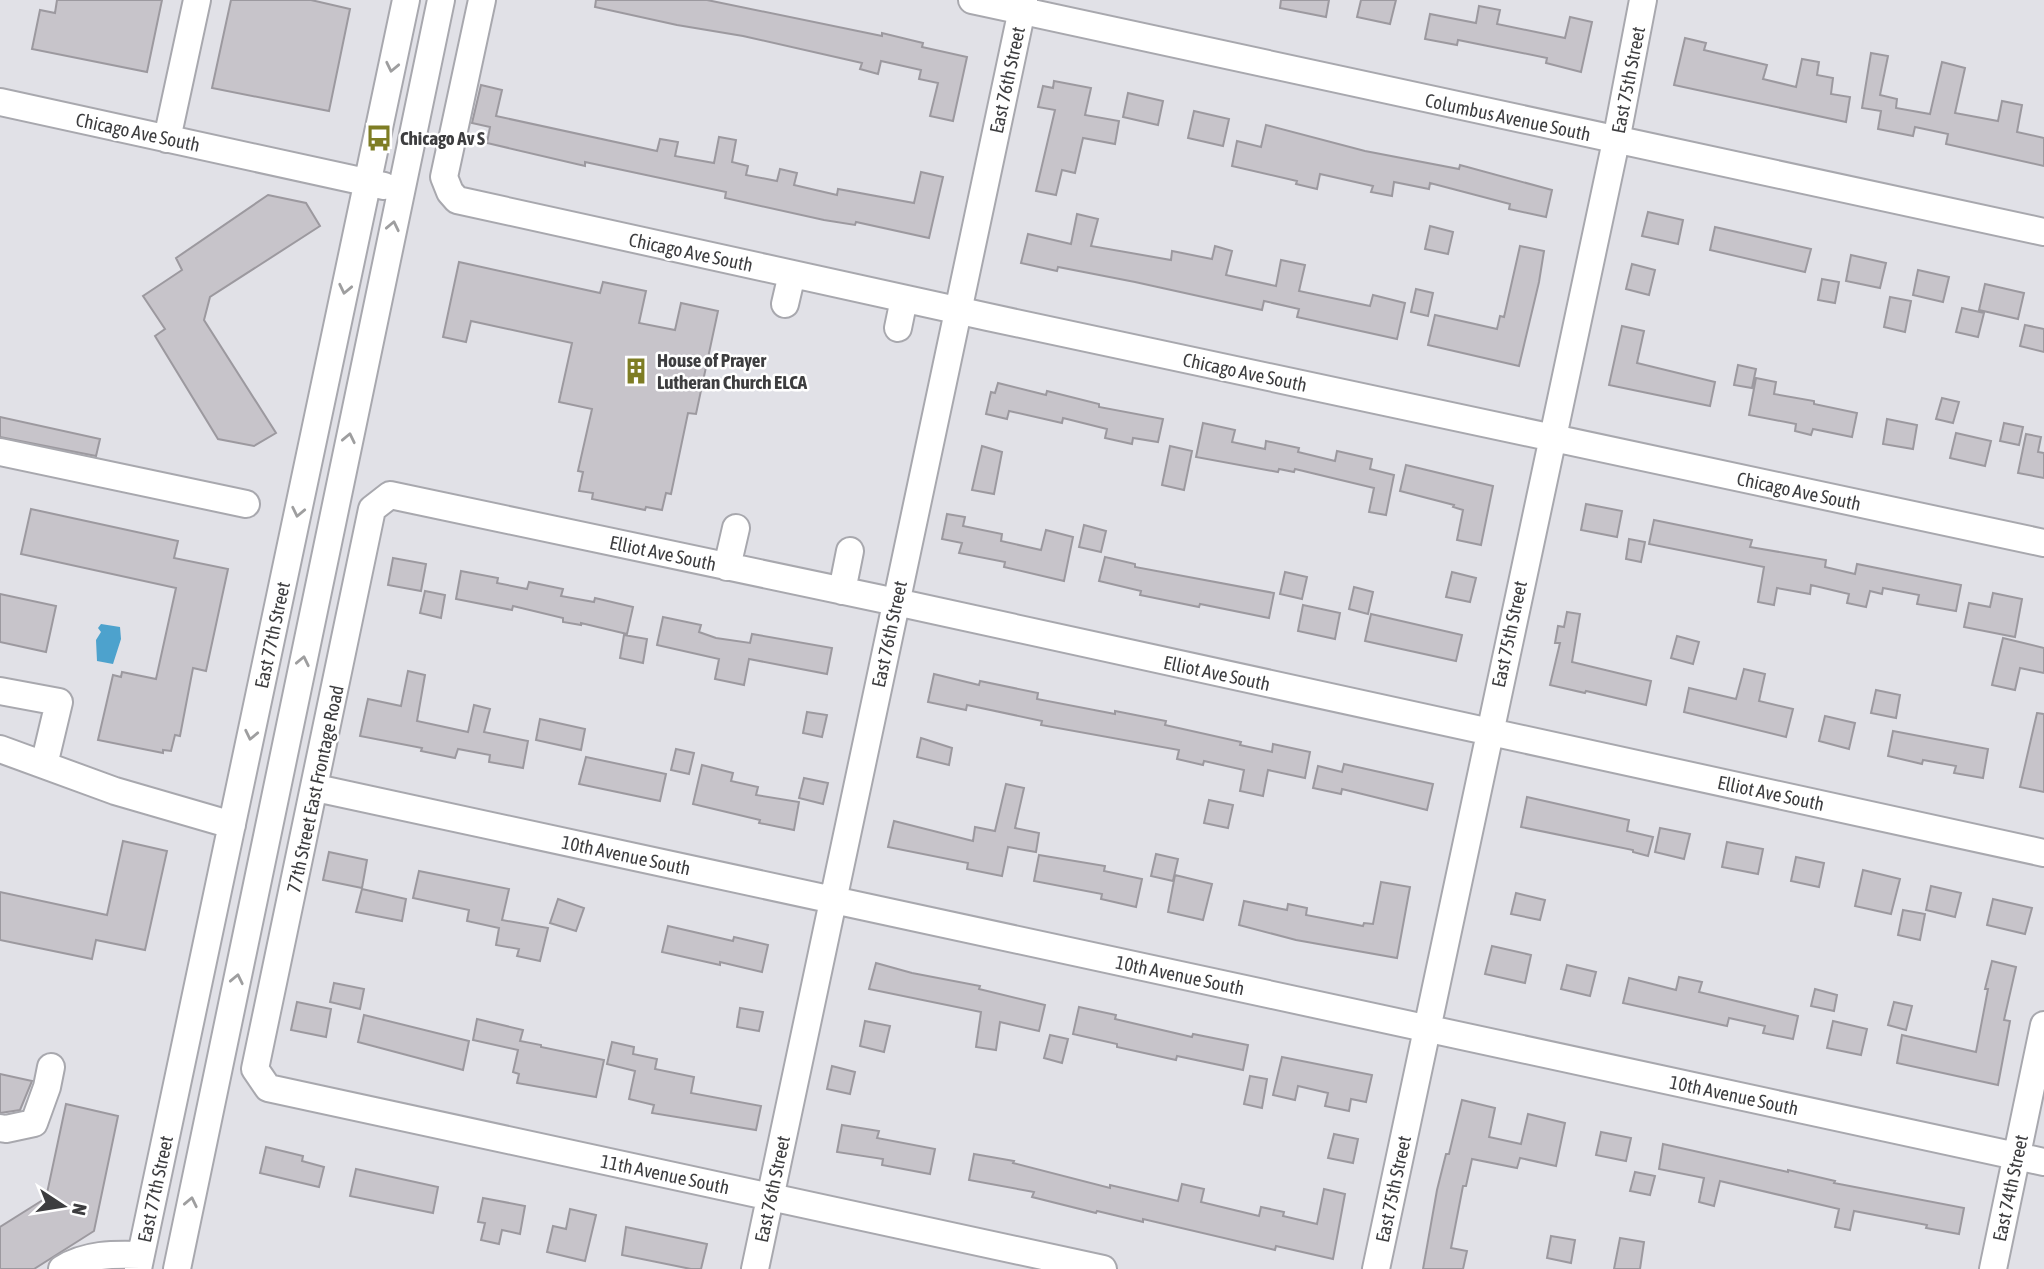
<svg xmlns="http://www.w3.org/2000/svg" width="2044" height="1269" viewBox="0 0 2044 1269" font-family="'Asap Condensed',sans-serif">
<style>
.water{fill:#4da2cd}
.building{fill:#c7c4ca;stroke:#9c999f;stroke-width:2}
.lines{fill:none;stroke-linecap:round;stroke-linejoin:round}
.minor-casing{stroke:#a8a8ae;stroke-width:30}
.minor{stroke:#fff;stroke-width:26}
.oneway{stroke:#9e9e9f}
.labels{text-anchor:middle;stroke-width:5;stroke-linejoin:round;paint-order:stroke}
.street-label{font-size:19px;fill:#3d3d3f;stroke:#fff}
.poi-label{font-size:19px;font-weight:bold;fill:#3d3d3f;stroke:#fff;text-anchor:start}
</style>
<rect width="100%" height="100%" fill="#e1e1e7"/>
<path class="water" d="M101,624L120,627L121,639L113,664L97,661L96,640L101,632L98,628Z"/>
<path class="building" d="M57,0H162L147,72L32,49L40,10L55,13Z
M231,0H311L350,9L329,111L212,88Z
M596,0H707L882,36V33L923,43L922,47L967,57L953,121L930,116L938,83L919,79L921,70L881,61L878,74L860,69L862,63L743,36L677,25L595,7Z
M1281,0H1329L1326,17L1280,8Z
M1361,0H1396L1390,24L1357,17Z
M1479,6L1500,10L1497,24L1565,38L1570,17L1592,22L1581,72L1546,63L1547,58L1458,40L1457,45L1425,39L1430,14L1476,23Z
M1685,38L1706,43L1704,50L1767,65L1763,79L1796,87L1802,59L1819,62L1817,75L1833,78L1831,94L1850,97L1846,122L1674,85Z
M1871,53L1888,56L1880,95L1897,99L1896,108L1930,114L1942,62L1965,68L1955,113L1998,121L2002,101L2022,105L2017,132L2044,138V166L1946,144L1948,134L1915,127L1913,136L1878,129L1881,111L1862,108Z
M1054,81L1091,88L1085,115L1119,121L1115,144L1083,138L1075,173L1062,170L1056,195L1036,191L1055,110L1038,107L1043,86L1053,88Z
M481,85L502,90L496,116L657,151L660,139L678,142L675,156L714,163L719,137L736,140L732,162L748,166L746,175L777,181L780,169L797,173L794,185L837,195L838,189L914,203L921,172L943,177L929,238L856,222L855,225L824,220L725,198L726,192L585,162V166L487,143L490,127L472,123Z
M1128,93L1163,101L1158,125L1123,117Z
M1194,111L1229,119L1223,146L1188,138Z
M1266,125L1365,151L1459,169L1460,165L1552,190L1546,217L1509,209L1510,204L1430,183L1429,189L1394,182L1392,196L1371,192L1373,186L1320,174L1317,189L1296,184L1297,181L1232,166L1237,141L1261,147Z
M268,195L306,203L320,226L210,297L204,320L276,433L254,446L218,439L155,336L165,329L143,296L182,270L176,258Z
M1648,212L1683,220L1678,244L1642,236Z
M1077,214L1098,219L1091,246L1171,260L1172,251L1212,259L1215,246L1232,251L1226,275L1276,286L1281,260L1305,265L1299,291L1370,306L1373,295L1405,303L1397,339L1297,317L1299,309L1264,301L1262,310L1135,282L1058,267L1057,271L1021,263L1028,234L1071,244Z
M1430,226L1453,232L1448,254L1425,249Z
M1715,227L1811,249L1805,272L1710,250Z
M1520,246L1544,251L1539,282L1519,366L1428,345L1435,315L1497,329L1500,316L1504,317Z
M1851,255L1886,263L1880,288L1846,281Z
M459,262L600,293L603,282L646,291L639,323L675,330L681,303L718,311L696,414L688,413L671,494L666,493L662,510L646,507L645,510L592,499L593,493L579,491L583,472L578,471L592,409L559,402L572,343L471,321L466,342L443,337Z
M1632,264L1655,270L1649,295L1626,289Z
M1918,270L1949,277L1943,302L1913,295Z
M1822,279L1839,282L1835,303L1818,300Z
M1985,284L2024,293L2018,319L1979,310Z
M1416,289L1433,293L1428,316L1411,312Z
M1890,297L1911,301L1905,332L1884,327Z
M1962,308L1984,313L1978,337L1956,332Z
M2025,325L2044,329V352L2020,346Z
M1622,326L1644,331L1637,363L1715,382L1710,406L1609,385Z
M1738,365L1756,369L1752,388L1734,385Z
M1756,378L1776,382L1774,394L1814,401V404L1857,413L1852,437L1813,429L1811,435L1795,431L1796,424L1749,415Z
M998,383L1046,395L1047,391L1099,404V407L1163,419L1158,442L1133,438L1132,444L1105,438L1107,429L1063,418L1062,423L1009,411L1007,419L986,414L991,392L995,393Z
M1942,398L1959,402L1953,423L1936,419Z
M0,417L100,439L96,456L0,437Z
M1887,419L1917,425L1913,449L1883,444Z
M1203,423L1235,430L1232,442L1265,449L1266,441L1299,448L1298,452L1335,461L1337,451L1372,459L1370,469L1394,475L1386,515L1369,512L1374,488L1295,469L1294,472L1279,469L1278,472L1196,457Z
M2004,423L2023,427L2019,445L2000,441Z
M1956,433L1991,441L1985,466L1950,458Z
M2026,434L2041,437L2038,452L2044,453V478L2018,473Z
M982,446L1002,452L994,494L972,490Z
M1170,446L1192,451L1184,490L1162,485Z
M1406,465L1493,486L1481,545L1457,540L1463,510L1453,507L1454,505L1400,491Z
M1586,504L1622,511L1617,537L1581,530Z
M31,509L178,541L174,558L228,569L206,671L193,668L180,736L175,735L171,751L163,750V753L98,740L113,675L121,677L122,672L156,679L176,588L21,554Z
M947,514L965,517L963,526L1002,534L1001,541L1041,550L1046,530L1073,537L1064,581L1004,567L1005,562L959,553L962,543L942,539Z
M1654,520L1752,540L1750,547L1826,560L1825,567L1855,574L1857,564L1961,585L1956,611L1917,604L1919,595L1883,588L1882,594L1870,591L1866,607L1847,603L1849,594L1811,585L1810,594L1777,588L1774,605L1758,602L1764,567L1649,544Z
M1084,525L1106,531L1101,552L1079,547Z
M1629,539L1645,542L1641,562L1626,559Z
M1105,557L1135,564V567L1274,593L1269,618L1200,604L1199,607L1140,595L1141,591L1099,581Z
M393,558L426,564L421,591L388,585Z
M461,571L498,578L497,583L527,589L529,582L563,589L561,596L594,602L595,598L633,607L627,634L581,623V625L563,622V618L513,606L512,610L456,599Z
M1285,572L1307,577L1302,599L1280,594Z
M1452,572L1476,578L1470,602L1446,597Z
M1354,587L1373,592L1368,614L1349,609Z
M425,591L445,595L441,618L420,613Z
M1993,593L2022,599L2015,637L1964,627L1969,603L1990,607Z
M0,594L56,606L46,652L0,642Z
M1303,605L1340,613L1335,639L1298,631Z
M1567,612L1580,614L1572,662L1651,681L1646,705L1586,691L1585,693L1550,685L1560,643H1555L1558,626L1564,627Z
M1371,614L1462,635L1456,661L1365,641Z
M663,617L701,625L699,632L716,638L750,643L752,634L832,648L827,674L749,659L744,685L715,679L719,659L657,645Z
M624,635L647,639L643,663L620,658Z
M1677,636L1699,642L1693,664L1671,658Z
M2003,638L2044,648V673L2020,668L2015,690L1992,685Z
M1744,669L1765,674L1759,701L1793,709L1786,737L1684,712L1689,688L1736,699Z
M408,671L425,675L417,721L468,732L474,705L490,709L484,732L528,741L523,768L489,762L490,755L458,749L455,758L421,751L422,748L360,736L368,699L401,706Z
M934,674L979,685L980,681L1038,693L1037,699L1115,714V711L1166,721L1165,725L1241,742L1240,745L1272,752L1273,744L1310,752L1305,778L1268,770L1263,796L1240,791L1244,770L1204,761L1203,765L1177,759L1179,750L1041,725L1042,721L967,705L966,710L928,702Z
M1876,690L1900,695L1896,718L1871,713Z
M807,712L827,715L822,737L803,733Z
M2037,713L2044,714V792L2020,787Z
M1825,716L1855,723L1849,749L1819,741Z
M540,719L585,729L581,750L536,740Z
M1893,731L1988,749L1983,778L1954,773L1956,766L1923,760L1922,764L1888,756Z
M921,738L952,748L949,765L917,757Z
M676,749L694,753L689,774L671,770Z
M586,757L666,774L660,801L579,784Z
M1344,764L1433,784L1427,810L1342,789L1341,794L1313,788L1318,766L1342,772Z
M702,765L733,773L731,781L758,787L756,795L799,802L794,830L759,823L760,820L693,804Z
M804,778L828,783L823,804L799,798Z
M1006,784L1024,788L1015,828L1039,833L1036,852L1008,847L1002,876L967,869L968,863L888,847L894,821L973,841L975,827L995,831Z
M1527,797L1629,820L1627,831L1653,837L1648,856L1633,852V850L1521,827Z
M1209,800L1233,805L1228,828L1204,823Z
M1660,828L1690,834L1684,859L1655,852Z
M123,841L167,851L145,950L96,940L92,959L0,940V892L107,915Z
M1727,842L1763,849L1758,874L1722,867Z
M329,852L367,860L362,888L323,880Z
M1156,854L1178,859L1173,881L1151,876Z
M1039,855L1105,866L1104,871L1142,879L1136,907L1101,899L1102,894L1034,881Z
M1796,857L1824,863L1819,887L1791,881Z
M1863,870L1900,879L1891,914L1855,906Z
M419,871L509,889L502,920L548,928L540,961L517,956L519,949L496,945L499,928L467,921L469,910L413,898Z
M1175,875L1212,884L1203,920L1168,912Z
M1381,882L1410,887L1397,958L1296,940L1239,925L1244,901L1287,910L1288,904L1307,908L1306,915L1363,926L1364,923L1373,924Z
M1931,886L1961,893L1955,917L1926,910Z
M362,889L406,899L402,921L356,912Z
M1516,893L1545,900L1540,920L1511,914Z
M558,899L584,908L576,931L550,923Z
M1993,899L2032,908L2025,934L1987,925Z
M1903,910L1925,914L1920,940L1898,935Z
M668,926L733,941L734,937L768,945L762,972L720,962V965L662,952Z
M1492,946L1531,955L1525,983L1485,974Z
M1992,961L2016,967L2004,1020L2010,1021L1998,1085L1897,1063L1902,1035L1976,1052L1988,989H1985Z
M876,963L912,973L980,986L979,989L1045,1005L1039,1031L1000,1022L996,1050L976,1047L981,1012L869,989Z
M1567,965L1596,972L1590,996L1561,989Z
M1679,977L1702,982L1699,992L1798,1016L1793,1039L1763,1033L1765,1026L1729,1018L1727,1026L1623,1003L1629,978L1676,990Z
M334,983L364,989L360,1009L330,1002Z
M1815,989L1837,995L1834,1011L1811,1006Z
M297,1002L331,1009L326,1037L291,1030Z
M1894,1002L1912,1006L1906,1030L1888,1025Z
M1079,1007L1116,1015L1115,1019L1192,1037L1193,1034L1248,1045L1243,1070L1177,1056L1176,1060L1117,1047V1044L1073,1034Z
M740,1008L763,1012L759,1031L737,1027Z
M364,1015L469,1041L463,1070L358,1042Z
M477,1019L523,1030L520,1041L541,1045V1047L604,1060L596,1097L517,1083L519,1074L513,1072L518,1050L473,1040Z
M865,1021L890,1026L884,1052L860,1046Z
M1833,1021L1867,1029L1861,1055L1827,1048Z
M1050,1035L1068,1039L1062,1063L1044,1058Z
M612,1042L634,1047L633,1054L657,1059L655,1069L694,1077L691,1093L761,1106L756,1130L652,1113L654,1105L629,1099L635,1071L607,1064Z
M1282,1057L1372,1075L1366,1102L1351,1099L1349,1111L1325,1106L1328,1093L1298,1086L1295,1100L1273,1095Z
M832,1066L855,1072L850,1094L827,1089Z
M0,1074L32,1081L20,1110L0,1113Z
M1250,1076L1267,1079L1262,1108L1244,1104Z
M1462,1100L1495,1108L1489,1137L1521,1144L1528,1114L1565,1123L1556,1166L1520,1158L1517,1168L1472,1159L1466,1186H1463L1451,1248L1467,1251L1463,1269H1423L1437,1190L1446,1154H1449Z
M66,1104L118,1116L94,1231L34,1269H0V1227L46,1198Z
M842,1125L879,1131L877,1138L935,1149L930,1174L882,1165L883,1159L837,1152Z
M1601,1132L1631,1138L1626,1161L1596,1155Z
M1334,1134L1358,1139L1353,1163L1328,1158Z
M1663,1144L1788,1172V1170L1835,1181L1834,1183L1964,1208L1959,1234L1926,1228L1927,1225L1854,1211L1850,1230L1835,1227L1839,1209L1720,1181L1714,1206L1699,1202L1704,1178L1659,1169Z
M266,1147L303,1156L302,1161L324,1167L319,1187L260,1173Z
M974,1154L1014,1161L1013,1163L1110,1188V1185L1178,1201L1182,1184L1204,1189L1201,1202L1259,1216L1261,1207L1284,1212L1283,1216L1317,1224L1324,1189L1345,1194L1333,1259L1276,1246L1275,1250L1143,1219V1222L1097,1211L1096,1213L1032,1197L1034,1192L969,1180Z
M356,1169L438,1187L433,1213L350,1196Z
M1635,1172L1655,1176L1650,1195L1630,1191Z
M483,1198L525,1206L520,1234L502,1230L499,1244L481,1240L485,1223L478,1222Z
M570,1209L596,1215L585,1261L547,1252L553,1226L566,1229Z
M626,1227L707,1244L701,1269H691L622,1255Z
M1551,1236L1575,1240L1571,1263L1547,1258Z
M1620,1238L1644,1242L1640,1269H1614Z"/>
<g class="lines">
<g class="minor-casing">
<path id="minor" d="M482,0L444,177L450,192L457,200L988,317L2044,543
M972,0L2044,232
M0,102L384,186
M167,139L197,0
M785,304L792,274
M898,328L904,299
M0,452L246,504
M727,567L736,528
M842,591L850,551
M0,691L59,702L44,765
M0,749L115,791L232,825
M316,788L2044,1162
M0,1128L6,1129L34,1123L47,1087L51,1067
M62,1269C86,1254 113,1254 141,1255
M138,1269L406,0
M177,1269L441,0
M755,1269L1024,0
M1103,1269L268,1088L255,1069L372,509L390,495L896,602L2044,853
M1376,1269L1616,141L1643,0
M1993,1269L2044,1025"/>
</g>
<use href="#minor" class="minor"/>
</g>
<defs><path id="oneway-chevron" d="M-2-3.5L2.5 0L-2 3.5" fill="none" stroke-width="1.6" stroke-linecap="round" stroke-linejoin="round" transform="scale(1.75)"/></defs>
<g class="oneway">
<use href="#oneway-chevron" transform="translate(392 67) rotate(102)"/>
<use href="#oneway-chevron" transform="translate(393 226) rotate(-78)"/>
<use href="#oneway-chevron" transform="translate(345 289) rotate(102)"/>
<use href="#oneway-chevron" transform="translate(349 438) rotate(-78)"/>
<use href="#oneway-chevron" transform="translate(298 512) rotate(102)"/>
<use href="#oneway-chevron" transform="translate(303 661) rotate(-78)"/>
<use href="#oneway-chevron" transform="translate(251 735) rotate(102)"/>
<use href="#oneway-chevron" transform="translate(237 979) rotate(-78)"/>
<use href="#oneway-chevron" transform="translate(191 1202) rotate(-78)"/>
</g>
<defs>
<g id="bus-bare" transform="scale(2.1)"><path d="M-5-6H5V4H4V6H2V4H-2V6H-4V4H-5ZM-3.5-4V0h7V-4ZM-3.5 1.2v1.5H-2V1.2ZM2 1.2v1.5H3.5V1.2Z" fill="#7e7d24" stroke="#fff" stroke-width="2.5" paint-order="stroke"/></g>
<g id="building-bare" transform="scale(2.1)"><path d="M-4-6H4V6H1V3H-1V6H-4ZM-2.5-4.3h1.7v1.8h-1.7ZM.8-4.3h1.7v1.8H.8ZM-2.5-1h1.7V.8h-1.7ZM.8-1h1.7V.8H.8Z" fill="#7e7d24" stroke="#fff" stroke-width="2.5" paint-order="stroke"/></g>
</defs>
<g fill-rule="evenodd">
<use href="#bus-bare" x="379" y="138"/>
<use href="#building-bare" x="636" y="371"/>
</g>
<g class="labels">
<g class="street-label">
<text transform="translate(1007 80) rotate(-78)" y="7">East 76th Street</text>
<text transform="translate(1628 80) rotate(-79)" y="7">East 75th Street</text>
<text transform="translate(1508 117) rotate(12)" y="7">Columbus Avenue South</text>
<text transform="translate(138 132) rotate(12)" y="7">Chicago Ave South</text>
<text transform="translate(691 252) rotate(12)" y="7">Chicago Ave South</text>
<text transform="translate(1245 372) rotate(12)" y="7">Chicago Ave South</text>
<text transform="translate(1799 491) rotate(12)" y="7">Chicago Ave South</text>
<text transform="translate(663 553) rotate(12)" y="7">Elliot Ave South</text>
<text transform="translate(889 634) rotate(-78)" y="7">East 76th Street</text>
<text transform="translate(1509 634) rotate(-78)" y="7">East 75th Street</text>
<text transform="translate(272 635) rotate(-78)" y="7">East 77th Street</text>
<text transform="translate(1217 673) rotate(12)" y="7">Elliot Ave South</text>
<text transform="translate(315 789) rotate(-78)" y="7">77th Street East Frontage Road</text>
<text transform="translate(1771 793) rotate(12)" y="7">Elliot Ave South</text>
<text transform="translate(626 855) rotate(12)" y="7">10th Avenue South</text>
<text transform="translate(1180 975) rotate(12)" y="7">10th Avenue South</text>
<text transform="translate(1734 1095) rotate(12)" y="7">10th Avenue South</text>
<text transform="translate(665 1174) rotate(12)" y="7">11th Avenue South</text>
<text transform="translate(2010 1188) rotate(-78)" y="7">East 74th Street</text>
<text transform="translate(155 1189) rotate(-78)" y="7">East 77th Street</text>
<text transform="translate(772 1189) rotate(-78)" y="7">East 76th Street</text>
<text transform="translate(1393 1189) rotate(-78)" y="7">East 75th Street</text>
</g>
<g class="poi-label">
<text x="400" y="145">Chicago Av S</text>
<text x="657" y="367">House of Prayer<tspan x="657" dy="22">Lutheran Church ELCA</tspan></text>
</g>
</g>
<g transform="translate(63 1206) rotate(102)" stroke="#ffffff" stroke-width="5" paint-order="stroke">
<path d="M0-5L12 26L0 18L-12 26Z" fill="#3d3d3f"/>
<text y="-10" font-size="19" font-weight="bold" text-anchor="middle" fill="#3d3d3f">N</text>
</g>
</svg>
